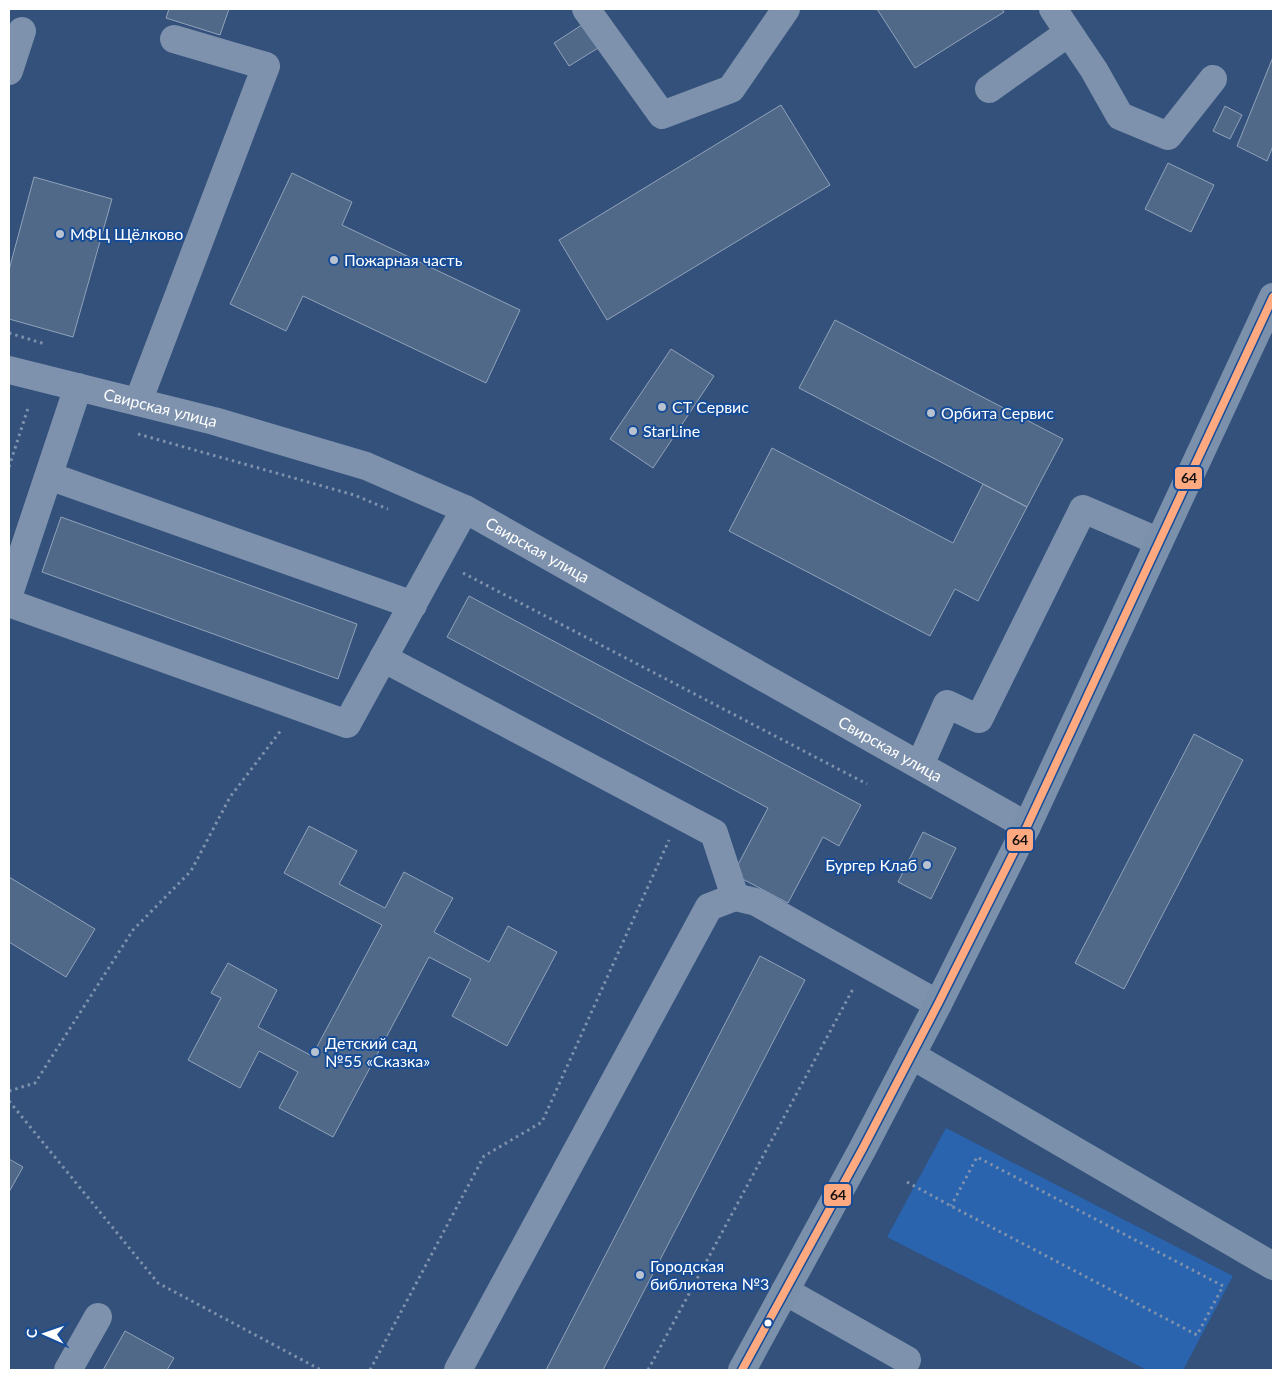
<svg xmlns="http://www.w3.org/2000/svg" width="1282" height="1379" viewBox="0 0 1282 1379" font-family="Lato,sans-serif">
<style>
.green{fill:#2a63ae}
.building{fill:#506989;stroke:#91a2ba}
.lines{fill:none;stroke-linecap:round;stroke-linejoin:round}
.path{stroke:#7e92ad;stroke-width:3;stroke-dasharray:2.5 4;stroke-linecap:butt}
.minor{stroke:#7e92ad;stroke-width:28}
.major{stroke:#7b90ab;stroke-width:28}
.bus-1-casing{stroke:#164c98;stroke-width:11}
.bus-1{stroke:#ffa980;stroke-width:8}
.poi-dot{fill:#b8c2d1;stroke:#164c98;stroke-width:2}
.bus-dot{fill:#fff;stroke:#164c98;stroke-width:2}
.labels{text-anchor:middle;stroke-width:4;stroke-linejoin:round;paint-order:stroke}
.poi-label{font-size:16px;fill:#fff;stroke:#164c98;text-anchor:start}
.street-label{font-size:16px;fill:#fff;stroke:#164c98}
.line-badge{stroke:#164c98;stroke-width:2}
.pale-badge-label{font-size:14px;text-anchor:middle;font-weight:bold;fill:#111}
</style>
<rect width="100%" height="100%" fill="#33517b"/>
<path class="green" d="M946,1128L1233,1276L1183,1370H1147L887,1237Z"/>
<path class="building" d="M169,9H229L220,35L166,18Z
M877,9H1002L1004,12L915,68Z
M588,21L603,45L569,66L554,43Z
M1273,57V146L1267,161L1237,146Z
M781,105L830,185L607,320L559,240Z
M1225,106L1242,115L1230,139L1213,131Z
M1168,163L1214,185L1191,232L1145,209Z
M292,173L352,202L342,225L520,310L486,383L303,296L286,331L230,304Z
M34,177L112,199L73,337L9,319V270Z
M835,320L1063,439L1027,507L799,388Z
M671,349L714,376L653,468L610,439Z
M772,448L953,543L983,484L1027,507L978,601L955,589L930,636L729,531Z
M61,517L357,624L338,679L42,572Z
M469,596L861,805L839,846L823,837L788,903L733,874L768,808L447,637Z
M1194,734L1243,760L1124,989L1075,963Z
M309,826L357,851L339,884L385,908L404,872L453,898L434,932L489,962L508,926L557,952L507,1046L452,1016L471,979L429,957L333,1137L279,1108L298,1072L259,1051L240,1088L188,1060L221,998L211,993L228,963L277,990L258,1027L312,1056L382,925L284,873Z
M923,832L956,848L931,899L898,882Z
M9,877L95,929L66,977L9,942Z
M760,956L805,980L603,1370H546Z
M9,1159L23,1167L9,1192Z
M125,1331L174,1358L167,1370H103Z"/>
<g class="lines">
<path class="path" d="M9,333L45,344
M138,434L354,495L388,509
M9,467L29,405
M463,573L867,784
M9,1091L35,1083L133,930L191,871L230,797L282,729
M9,1101L158,1283L321,1370
M907,1182L951,1206L1197,1335L1223,1286L977,1157L951,1206
M370,1370L484,1156L542,1122L669,840
M648,1370L854,987"/>
<g class="minor">
<path d="M586,9L662,115L731,89L786,9"/>
<path d="M1053,9L1094,70L1120,116L1168,136L1213,79"/>
<path d="M9,71L22,31"/>
<path d="M989,89L1068,33"/>
<path id="s1" d="M9,370L214,421L366,466L465,509L1027,826"/>
<path d="M138,402L266,66L174,39"/>
<path d="M49,476L413,605"/>
<path d="M9,594L78,387"/>
<path d="M9,603L347,724L465,509"/>
<path d="M383,658L714,833L735,897"/>
<path d="M920,765L947,704L979,719L1083,509L1139,533L1159,542"/>
<path d="M785,1291L907,1360"/>
<path d="M68,1370L98,1317"/>
<path d="M458,1370L709,907L735,897L756,902L938,1004"/>
</g>
<path class="major" d="M911,1055L1273,1266
M742,1370L863,1148L938,1004L1027,826L1273,297"/>
<g class="bus-1-casing">
<path id="bus-1" d="M742,1370L863,1148L938,1004L1027,826L1273,297"/>
</g>
<use href="#bus-1" class="bus-1"/>
</g>
<g class="poi-dot">
<circle cx="60" cy="234" r="5"/>
<circle cx="334" cy="260" r="5"/>
<circle cx="662" cy="407" r="5"/>
<circle cx="931" cy="413" r="5"/>
<circle cx="633" cy="431" r="5"/>
<circle cx="927" cy="865" r="5"/>
<circle cx="315" cy="1052" r="5"/>
<circle cx="640" cy="1275" r="5"/>
</g>
<circle class="bus-dot" cx="768" cy="1323" r="4.5"/>
<g class="labels">
<g class="poi-label">
<text x="70" y="240">МФЦ Щёлково</text>
<text x="344" y="266">Пожарная часть</text>
<text x="672" y="413">СТ Сервис</text>
<text x="941" y="419">Орбита Сервис</text>
<text x="643" y="437">StarLine</text>
<text x="917" y="871" text-anchor="end">Бургер Клаб</text>
<text x="325" y="1049">Детский сад<tspan x="325" dy="18">№55 «Сказка»</tspan></text>
<text x="650" y="1272">Городская<tspan x="650" dy="18">библиотека №3</tspan></text>
</g>
<g class="street-label">
<text dy="6" stroke="none"><textPath href="#s1" startOffset="156">Свирская улица</textPath></text>
<text dy="6" stroke="none"><textPath href="#s1" startOffset="561">Свирская улица</textPath></text>
<text dy="6" stroke="none"><textPath href="#s1" startOffset="966">Свирская улица</textPath></text>
</g>
</g>
<g class="line-badge">
<rect x="1174" y="466" width="29" height="24" rx="5" fill="#ffa980"/>
<rect x="1006" y="828" width="28" height="24" rx="5" fill="#ffa980"/>
<rect x="823" y="1183" width="29" height="24" rx="5" fill="#ffa980"/>
</g>
<g class="pale-badge-label">
<text x="1189" y="483">64</text>
<text x="1020" y="845">64</text>
<text x="838" y="1200">64</text>
</g>
<rect width="1282" height="1379" fill="none" stroke="#ffffff" stroke-width="20"/>
<g transform="translate(45 1334) rotate(272)" stroke="#164c98" stroke-width="4" paint-order="stroke">
<path d="M0-4L9 19L0 12L-9 19Z" fill="#ffffff"/>
<text y="-8" font-size="14" font-weight="bold" text-anchor="middle" fill="#ffffff">С</text>
</g>
</svg>
